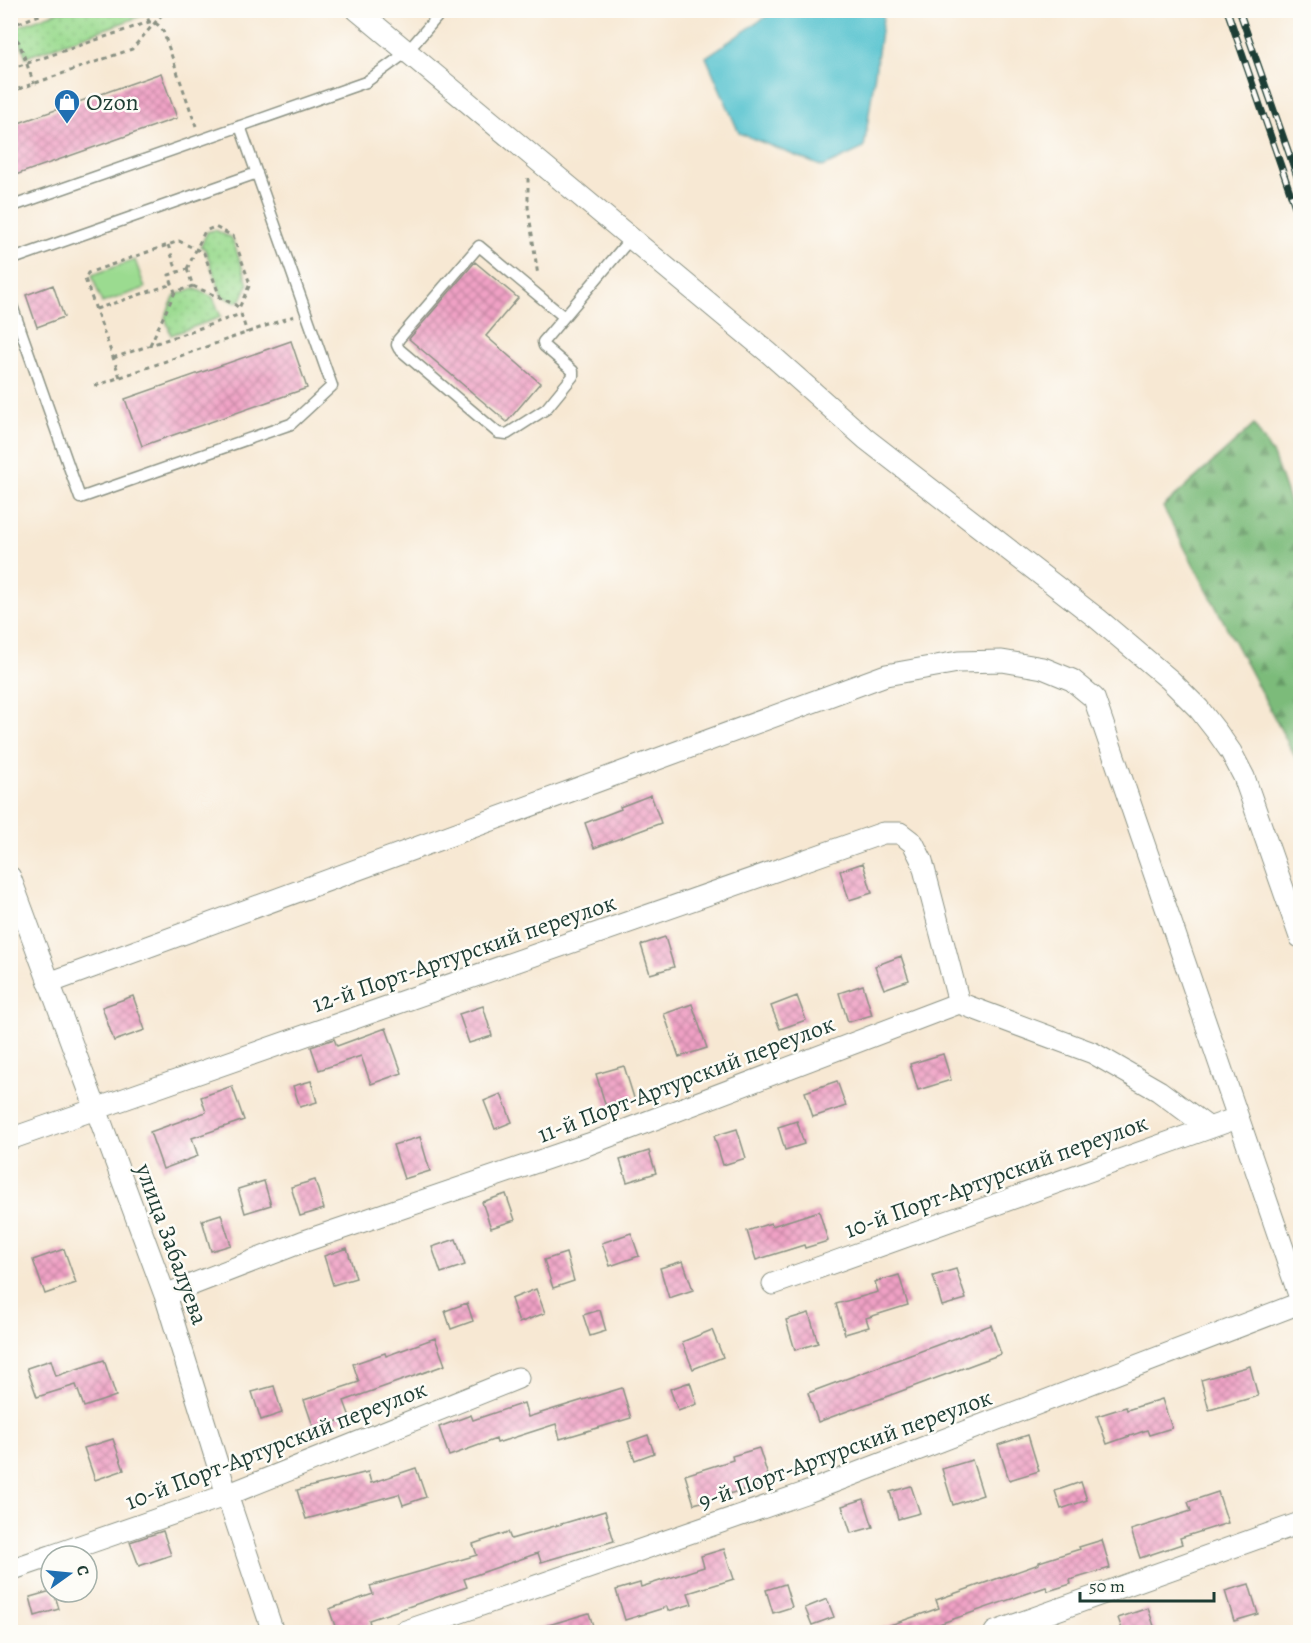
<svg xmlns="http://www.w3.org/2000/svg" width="1311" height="1643" viewBox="0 0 1311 1643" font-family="Alegreya,serif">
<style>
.green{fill:#9bdb90;stroke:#5d8c62;stroke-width:1.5}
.forest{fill:url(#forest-firs);stroke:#4e7c57;stroke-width:1.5}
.park{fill:url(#park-dots);stroke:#5d8c62;stroke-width:1.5}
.water{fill:#56c3cf;stroke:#3a8082;stroke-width:1.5}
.building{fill:url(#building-cross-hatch)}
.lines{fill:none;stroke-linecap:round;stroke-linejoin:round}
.service-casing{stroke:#8b9284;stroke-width:13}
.minor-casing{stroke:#8b9284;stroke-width:23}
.path{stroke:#8b9284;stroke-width:3;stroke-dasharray:4.5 4.5;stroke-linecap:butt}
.service{stroke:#fff;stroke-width:10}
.minor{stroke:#fff;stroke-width:21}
.rail-casing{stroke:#1f3d34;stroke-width:7}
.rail{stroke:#fdfcf7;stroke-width:4.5;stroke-dasharray:14;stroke-linecap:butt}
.labels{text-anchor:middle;stroke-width:5;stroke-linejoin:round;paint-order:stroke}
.poi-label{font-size:24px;fill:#1f3d34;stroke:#fdfcf7;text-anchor:start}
.street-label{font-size:24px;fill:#1f3d34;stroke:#fdfcf7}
</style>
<defs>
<pattern id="forest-firs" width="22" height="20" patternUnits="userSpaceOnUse" patternTransform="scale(1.5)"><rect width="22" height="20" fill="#7cbb7a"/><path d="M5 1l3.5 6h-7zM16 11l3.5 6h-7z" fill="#659965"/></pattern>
<pattern id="park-dots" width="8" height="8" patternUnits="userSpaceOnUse" patternTransform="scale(1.5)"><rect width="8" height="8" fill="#9bdb90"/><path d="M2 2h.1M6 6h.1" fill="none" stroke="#85bd7d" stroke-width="1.8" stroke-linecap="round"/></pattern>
<pattern id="building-cross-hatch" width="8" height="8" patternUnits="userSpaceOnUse" patternTransform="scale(1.5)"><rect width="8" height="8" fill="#f0a1c5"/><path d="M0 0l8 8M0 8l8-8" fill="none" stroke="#c284a1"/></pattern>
</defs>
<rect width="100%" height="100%" fill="#fdfcf7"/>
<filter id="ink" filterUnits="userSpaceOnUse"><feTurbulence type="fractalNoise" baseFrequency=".0167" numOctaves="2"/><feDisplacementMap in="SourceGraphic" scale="12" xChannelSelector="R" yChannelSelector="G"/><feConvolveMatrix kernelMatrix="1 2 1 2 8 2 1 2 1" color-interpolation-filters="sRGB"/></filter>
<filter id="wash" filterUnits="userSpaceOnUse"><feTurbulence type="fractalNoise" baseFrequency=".008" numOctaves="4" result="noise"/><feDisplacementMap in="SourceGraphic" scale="24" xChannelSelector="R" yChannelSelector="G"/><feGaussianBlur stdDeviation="1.35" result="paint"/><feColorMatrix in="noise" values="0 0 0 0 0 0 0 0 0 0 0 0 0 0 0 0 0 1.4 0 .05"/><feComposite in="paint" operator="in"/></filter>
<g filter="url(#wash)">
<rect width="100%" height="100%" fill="#f7e8d3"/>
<path class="green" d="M135,260L145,288L102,303L92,275Z"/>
<path class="forest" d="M1254,425L1273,455L1300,532V766L1163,507Z"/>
<path class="park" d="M60,11H142L144,15L26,57L19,38L11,29Z
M215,230L232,238L248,284L241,300L235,302L222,296L205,249L201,246L207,232Z
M194,288L213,297L221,317L171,335L165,317L175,295Z"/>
<path class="water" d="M767,11H884L864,148L823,167L739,133L706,57L770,14Z"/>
<g id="blocks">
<path class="building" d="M161,73L177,118L10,177V126Z
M475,262L518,298L486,336L540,383L507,422L409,339Z
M53,285L64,317L37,327L26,295Z
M291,341L307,388L142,446L125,399Z
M651,795L661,823L594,848L585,823L621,809L620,807Z
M863,863L872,893L849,900L840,871Z
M665,937L674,967L650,974L641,945Z
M901,956L909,980L884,989L875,966Z
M863,985L872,1015L848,1022L839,993Z
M133,996L145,1030L114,1041L102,1007Z
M797,996L806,1020L780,1029L771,1006Z
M692,1004L707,1048L679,1057L664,1014Z
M483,1006L492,1036L469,1043L459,1014Z
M386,1028L402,1073L371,1084L361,1056L319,1070L311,1047L334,1039L337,1046Z
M943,1054L951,1080L918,1090L910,1064Z
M624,1066L635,1101L607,1110L596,1074Z
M311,1081L317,1102L300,1107L293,1086Z
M837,1081L846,1106L813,1117L805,1092Z
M232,1086L244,1120L192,1138L198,1156L163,1169L150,1132L206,1112L201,1097Z
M501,1094L512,1122L495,1129L484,1101Z
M797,1121L804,1144L785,1150L778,1127Z
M737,1129L746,1158L723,1165L714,1136Z
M420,1137L430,1171L404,1179L393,1145Z
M649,1151L656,1173L627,1182L620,1160Z
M315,1180L324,1209L300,1216L291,1187Z
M264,1181L271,1205L245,1213L238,1189Z
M506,1194L515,1220L491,1228L482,1202Z
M819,1211L828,1241L805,1248L804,1245L756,1260L747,1231L771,1223L772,1226Z
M221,1214L231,1245L211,1251L202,1220Z
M631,1233L639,1256L610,1266L602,1243Z
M456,1239L465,1265L441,1273L432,1247Z
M347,1248L356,1278L333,1285L324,1256Z
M64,1249L76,1283L45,1294L33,1260Z
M566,1253L574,1281L553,1288L544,1260Z
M683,1261L693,1290L669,1298L660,1268Z
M956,1269L966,1299L942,1306L933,1276Z
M899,1275L908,1305L866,1318L869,1327L845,1334L836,1304L878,1292L875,1282Z
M536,1289L545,1313L519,1323L511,1299Z
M467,1303L473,1321L451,1329L445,1311Z
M600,1310L606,1331L590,1336L583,1315Z
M809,1313L818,1343L795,1350L786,1320Z
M991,1325L1001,1354L818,1422L808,1393Z
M712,1330L723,1357L693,1369L682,1342Z
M435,1338L445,1365L344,1401L350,1417L314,1429L304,1400L359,1382L353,1364L385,1353L386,1356Z
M51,1360L56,1376L104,1360L116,1396L84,1407L76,1385L37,1397L27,1368Z
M1250,1366L1258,1396L1209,1410L1201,1380Z
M690,1382L697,1404L678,1411L670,1389Z
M274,1386L282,1413L261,1420L252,1392Z
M622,1388L631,1418L560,1439L556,1424L497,1443L496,1439L449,1456L439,1427L471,1415L473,1420L524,1403L528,1417Z
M1162,1399L1172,1428L1149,1435L1147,1430L1107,1444L1097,1416L1126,1407L1127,1410Z
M648,1435L654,1453L635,1460L628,1442Z
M1028,1435L1039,1471L1009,1480L998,1445Z
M113,1439L124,1470L95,1480L84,1448Z
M759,1448L770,1482L694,1504L685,1475L733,1460L732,1456Z
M972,1460L983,1495L953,1505L942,1469Z
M416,1468L426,1497L403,1505L399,1494L306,1519L297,1490L368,1472L371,1483Z
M1081,1482L1087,1500L1061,1509L1055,1491Z
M911,1486L920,1513L898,1519L890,1492Z
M1218,1492L1228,1523L1180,1538L1182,1544L1140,1558L1131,1530L1191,1511L1188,1502Z
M864,1499L873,1527L851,1533L842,1506Z
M605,1511L614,1541L541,1562L538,1553L464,1579L467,1587L369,1620L370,1624L346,1632H337L329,1609L373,1594L370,1586L477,1555L473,1544L508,1532L511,1539Z
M163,1531L171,1555L139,1566L130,1542Z
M1102,1540L1110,1568L1070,1580L1071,1584L1048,1591L1046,1587L916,1632H876V1630L939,1608L936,1600L1039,1564V1562L1080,1549L1079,1547Z
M724,1549L734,1579L688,1593L692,1604L668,1611L667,1607L625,1620L616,1590L640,1583L641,1587L704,1567L701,1556Z
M785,1584L792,1607L773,1613L766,1590Z
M1249,1584L1258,1614L1234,1621L1225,1591Z
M51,1591L54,1592L59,1609L35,1616L30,1597Z
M827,1599L834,1617L812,1625L805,1608Z
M1148,1608L1156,1632H1123L1118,1618Z
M589,1613L595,1632H536L535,1629Z"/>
</g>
</g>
<g filter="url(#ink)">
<use href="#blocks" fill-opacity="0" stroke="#8b9284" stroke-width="1.5"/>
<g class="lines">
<g class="service-casing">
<path id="service" d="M10,207L366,82L407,52L443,10
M10,260L257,173
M10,300L80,498L291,424L332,386L240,126
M564,317L479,246L398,340L397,345L399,349L498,433L507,434L546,409L573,376V371L544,346L543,342L631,238"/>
</g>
<g class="minor-casing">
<path id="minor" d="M357,10L769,353L866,439L1098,619L1170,680L1199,709L1217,732L1231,752L1244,777L1300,937
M10,877L165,1295L227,1495L273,1632
M49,983L886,675L958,662L1002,661L1043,668L1072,680L1094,698L1300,1298
M10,1139L883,833H900L913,843L922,861L959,1003
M773,1284L1237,1118
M165,1295L302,1242L589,1144L959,1003L1093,1053L1159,1091L1209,1128
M51,1556L227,1495L518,1378
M10,1570L51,1556
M403,1632L805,1493L1300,1303
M995,1632L1300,1523"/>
</g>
<path class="path" d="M145,10L149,22
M10,26L53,10
M10,33L19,42L34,84
M10,42L16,37
M10,69L149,22C156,22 159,25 163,31L196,126
M10,92L132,49L166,10
M528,178V207L538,276
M168,245L177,271
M187,269L205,231L215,227L233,236L250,284L239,308
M187,269L193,286L175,292L169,275Z
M193,286L234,304L239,308
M96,309L172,284
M241,314L247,333
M150,345L175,292
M113,358L241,314
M120,377L85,279L88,273L179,241L204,253L220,297
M95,386L294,316"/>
<use href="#service" class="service"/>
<use href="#minor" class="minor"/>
<g class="rail-casing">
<path id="rail" d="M1227,10L1300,221
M1239,10L1300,185"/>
</g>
<use href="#rail" class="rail"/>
</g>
</g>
<defs>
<g id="shop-pin" transform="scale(1.35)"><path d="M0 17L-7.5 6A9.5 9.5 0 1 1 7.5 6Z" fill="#1f6fb2" stroke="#fdfcf7"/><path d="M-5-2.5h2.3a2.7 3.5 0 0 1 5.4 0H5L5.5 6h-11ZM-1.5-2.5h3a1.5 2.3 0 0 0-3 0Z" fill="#fff"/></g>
</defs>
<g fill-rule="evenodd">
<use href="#shop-pin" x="67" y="102"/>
</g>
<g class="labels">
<g class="poi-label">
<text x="86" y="110">Ozon</text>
</g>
<g class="street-label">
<text transform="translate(464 953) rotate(-19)" y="8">12-й Порт-Артурский переулок</text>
<text transform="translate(686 1079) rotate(-21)" y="8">11-й Порт-Артурский переулок</text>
<text transform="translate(996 1176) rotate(-20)" y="8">10-й Порт-Артурский переулок</text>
<text transform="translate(172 1244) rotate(70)" y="8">улица Забалуева</text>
<text transform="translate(276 1445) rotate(-21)" y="8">10-й Порт-Артурский переулок</text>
<text transform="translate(845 1449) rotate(-20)" y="8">9-й Порт-Артурский переулок</text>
</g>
</g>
<rect width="1311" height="1643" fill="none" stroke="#fdfcf7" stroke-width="36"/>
<g transform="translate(69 1574) rotate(75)"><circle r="28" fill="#fdfcf7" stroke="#a4b0a9" stroke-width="1.5"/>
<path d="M0-4.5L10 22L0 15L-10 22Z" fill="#1f6fb2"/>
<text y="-9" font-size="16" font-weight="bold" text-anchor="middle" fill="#1f3d34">С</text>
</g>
<path d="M1080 1592v9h134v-9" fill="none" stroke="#1f3d34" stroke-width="3"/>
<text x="1089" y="1592" font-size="18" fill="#1f3d34" stroke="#fdfcf7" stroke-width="4.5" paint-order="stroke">50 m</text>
</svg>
